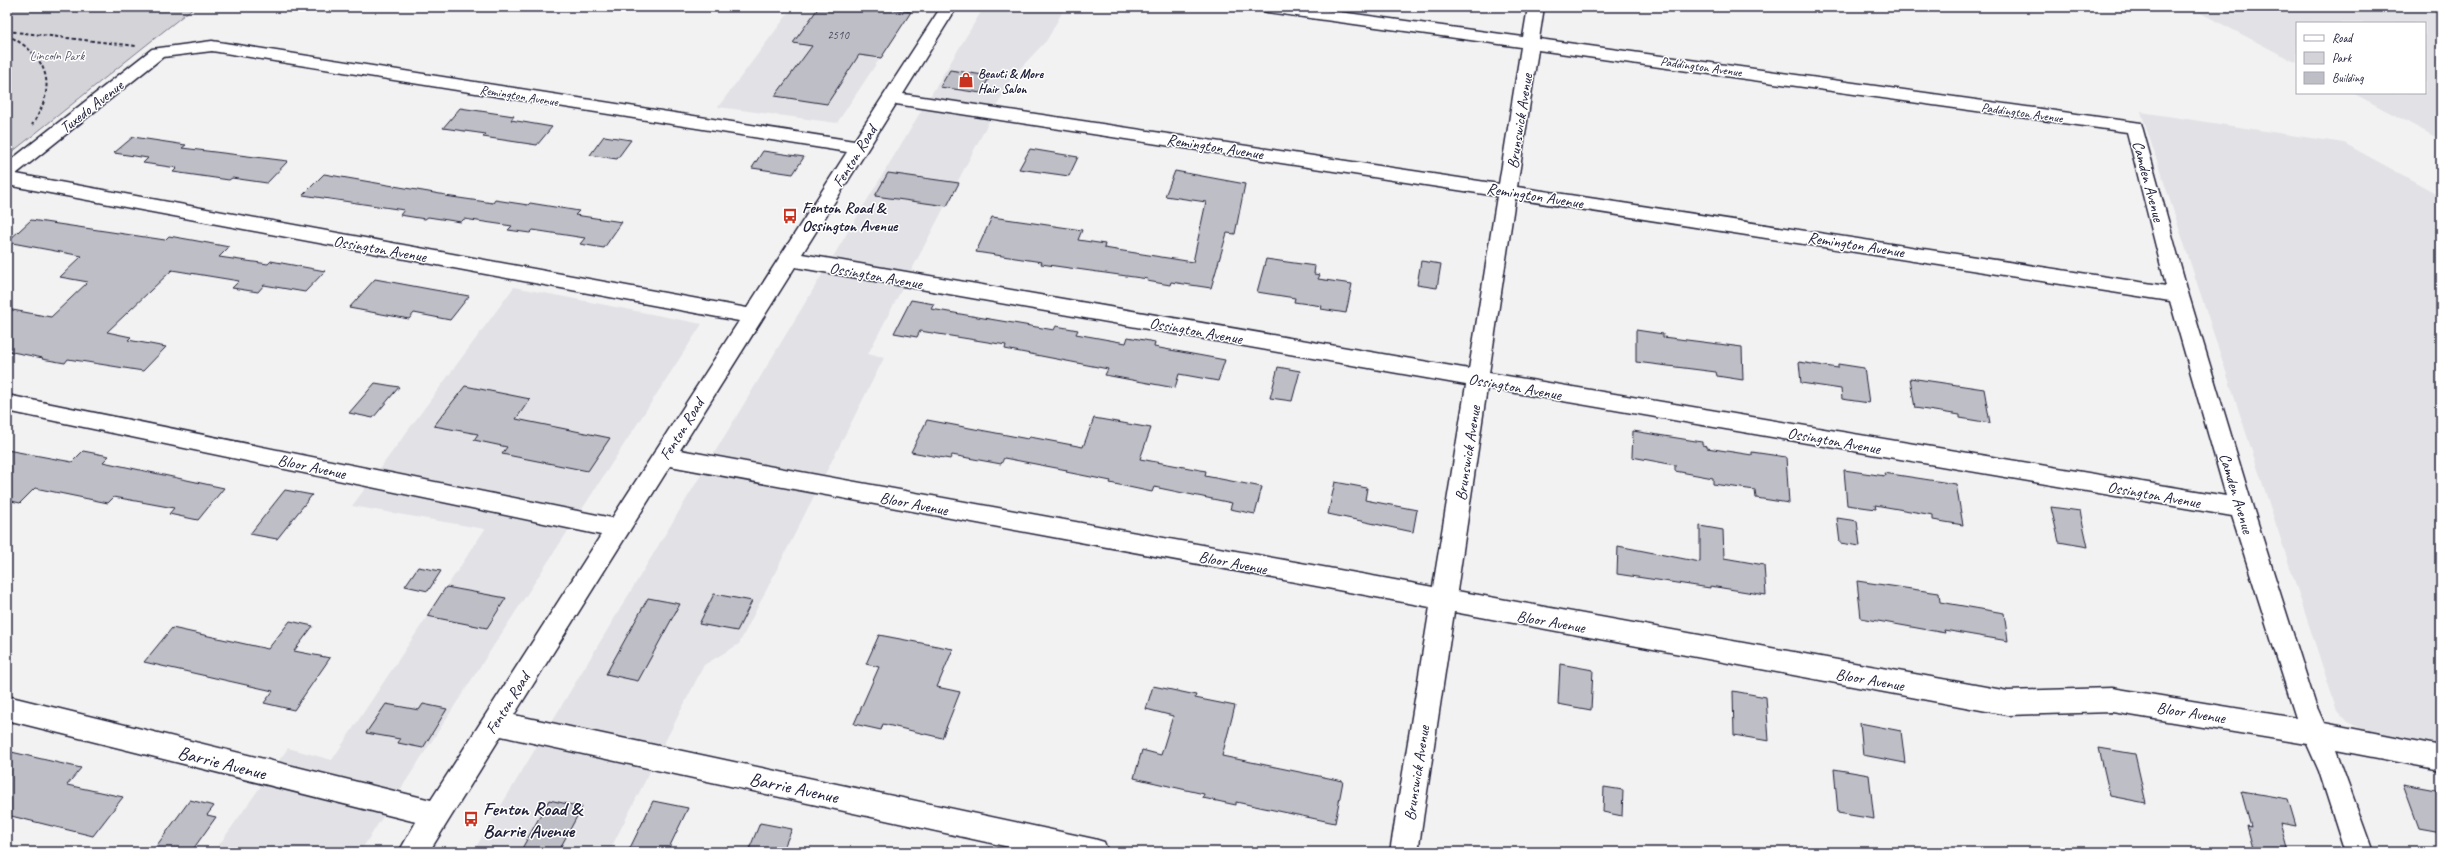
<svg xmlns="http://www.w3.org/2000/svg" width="2448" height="859" viewBox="0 0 2448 859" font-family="Caveat,sans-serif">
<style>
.built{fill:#e2e2e6}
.green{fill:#d3d3d8;stroke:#7a7a8a}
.building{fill:#bebec6;stroke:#22223b}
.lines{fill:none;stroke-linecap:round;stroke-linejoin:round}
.minor-casing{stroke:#22223b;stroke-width:3}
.path{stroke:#22223b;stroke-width:2;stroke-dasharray:3.5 2.5;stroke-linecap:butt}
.minor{fill:#fff;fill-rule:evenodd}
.labels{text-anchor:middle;stroke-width:3;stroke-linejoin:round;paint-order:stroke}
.far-number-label{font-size:12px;fill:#49495e}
.far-park-label{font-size:13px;fill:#57576a;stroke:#fff}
.far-street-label{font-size:13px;fill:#22223b;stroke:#fff}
.far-poi-label{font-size:13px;font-weight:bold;fill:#22223b;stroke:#fff;text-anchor:start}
.street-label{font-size:16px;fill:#22223b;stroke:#fff}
.poi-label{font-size:16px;font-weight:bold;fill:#22223b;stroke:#fff;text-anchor:start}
.near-street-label{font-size:19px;fill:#22223b;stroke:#fff}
.near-poi-label{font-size:19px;font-weight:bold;fill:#22223b;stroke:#fff;text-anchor:start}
</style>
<rect width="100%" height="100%" fill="#f2f2f3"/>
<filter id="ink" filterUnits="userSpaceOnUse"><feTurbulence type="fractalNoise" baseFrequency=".025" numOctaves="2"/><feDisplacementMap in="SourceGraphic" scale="8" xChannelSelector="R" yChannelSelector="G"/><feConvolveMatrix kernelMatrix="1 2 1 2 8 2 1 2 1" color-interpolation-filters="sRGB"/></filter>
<g filter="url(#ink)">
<path class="built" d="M793,7H914L837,123L718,107Z
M984,7H1065L1047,40L1012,77L868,354L884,358L739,644L704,665L609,852H473Z
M2189,7H2441V140L2353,93H2425V23H2297V63Z
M2141,112L2344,143L2441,196V748L2373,734L2347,722L2337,711Z
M514,287L702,324L360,852H214L288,748L332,760L485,529L352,506Z"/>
<path class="green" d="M7,7H194L7,156Z"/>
<path class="building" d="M819,7H875L911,12L881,58L859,55L827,104L775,96L812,46L793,43Z
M950,70L990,76L981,93L940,87Z
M460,108L514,116L511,120L552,127L537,145L483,137L486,134L443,128Z
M604,136L631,140L617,159L590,155Z
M133,137L186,145L182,148L288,161L267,183L232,178L229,180L173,172L177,168L143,163L148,158L114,153Z
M1030,149L1078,157L1069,176L1019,169Z
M763,151L804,157L793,174L752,168Z
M1175,171L1245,184L1235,234L1227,233L1211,288L1171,282L1170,285L1147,281L1148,279L1041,264L1042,262L976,252L992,217L1082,230L1078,240L1105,244L1104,248L1193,262L1206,202L1165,196Z
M888,173L959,183L947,206L875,196Z
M324,174L446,195L445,196L493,203L495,200L528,205L530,203L579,211L575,215L622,222L604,248L580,244L585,238L533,230L530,233L508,230L512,226L464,219L461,222L428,217L425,219L400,215L404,210L303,195Z
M31,220L165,240L169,236L192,240L229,247L219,257L268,264L271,261L325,271L305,292L264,285L258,292L232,288L239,281L172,270L107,332L131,337L128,340L166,347L143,371L68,359L65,363L42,359L43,358L7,351V309L51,317L88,282L60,277L82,256L7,242Z
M1266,259L1315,266L1314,274L1320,275L1318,279L1352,284L1346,313L1321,309L1322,306L1294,302L1295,298L1257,292Z
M1421,261L1441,264L1437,288L1417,285Z
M375,279L429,289L469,296L450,320L414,313L409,319L349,308Z
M911,300L934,304L931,309L1054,330L1056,326L1078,330L1076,334L1126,343L1128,337L1155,342L1154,347L1225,360L1218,381L1179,374L1175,388L1105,375L1108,369L1005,349L1006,345L920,331L917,337L894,333Z
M1636,330L1663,334V337L1742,347L1743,380L1717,376L1716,372L1636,362Z
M1799,362L1838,368V364L1864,368L1869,403L1842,399L1841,389L1801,383Z
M1278,367L1300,371L1292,401L1270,398Z
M1910,378L1984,389L1990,423L1960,418V415L1915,408Z
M375,383L399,387L373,418L349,413Z
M465,386L530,399L516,419L610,438L588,471L502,454L507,447L474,440L478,434L434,426Z
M1094,418L1151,428L1140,459L1206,471L1205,476L1262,487L1255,514L1230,509L1232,503L1154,487L1152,492L1110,483L1111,481L1066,472L1067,470L1004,458L1001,464L952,455L950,459L911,452L927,420L1028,439L1030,437L1083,447Z
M1633,431L1702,442V445L1707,446V448L1752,455V452L1786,457L1789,503L1756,498L1755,490L1713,484V478L1675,471V465L1632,457Z
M7,450L72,462L83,451L109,456L103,462L224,488L198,520L169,514L174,508L114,497L108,503L35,488L20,503L7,500Z
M1844,470L1885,476L1884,473L1956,484L1963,525L1933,520V515L1875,505L1876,509L1847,505Z
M1335,482L1367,488L1365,500L1417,510L1413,532L1328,514Z
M285,490L312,495L277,539L250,534Z
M2051,507L2080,511L2088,547L2059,542Z
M1837,518L1857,521L1860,546L1840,543Z
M1700,526L1723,530L1724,558L1764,565L1766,595L1710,586V588L1617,574L1618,546L1700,562Z
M418,567L441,571L428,591L405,586Z
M1857,581L1939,593L1940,602L2004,613L2008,641L1944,630L1945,633L1861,618Z
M446,587L506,598L487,628L427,616Z
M714,594L752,601L737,631L699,624Z
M648,598L680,604L638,681L606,674Z
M290,621L313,626L294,651L330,658L294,710L264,703L273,691L144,662L172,628L268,649Z
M879,635L953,649L937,687L960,692L942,738L883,724L881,730L854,724L879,667L866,664Z
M1560,664L1593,670L1591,710L1558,704Z
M1153,686L1196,695L1195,698L1235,706L1222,756L1343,781L1335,823L1236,802V805L1203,798L1204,794L1134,778L1142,750L1161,755L1173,716L1146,709Z
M1733,691L1766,697L1769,741L1734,735Z
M386,704L419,710L423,704L447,709L423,748L398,743L400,739L366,733Z
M1860,723L1901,731L1905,763L1863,755Z
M2099,748L2135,754L2146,803L2110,796Z
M7,751L81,768L67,785L123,797L93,836L7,815Z
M1834,769L1869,775L1874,819L1838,813Z
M2403,784L2441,791V832L2419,828Z
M1604,787L1623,790L1622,816L1603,812Z
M2241,791L2288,799L2296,826L2280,823L2288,852H2254L2247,826L2251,827Z
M190,800L214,806L207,815L216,817L191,852H152Z
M549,800L582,807L558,852H520Z
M653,801L688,808L667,852H628Z
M760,823L792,829L782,852H748Z"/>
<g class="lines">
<g class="minor-casing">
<path id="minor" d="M941,7H957L903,94L1499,184L1521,47L1267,12L1261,10L1259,7H1303L1523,37L1528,7H1544L1539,39L2141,123L2189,296L2253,508L2315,703L2324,723L2441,746V770L2336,750L2373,852H2345L2319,771L2307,744L2112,712L2008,715L1454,612L1418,852H1390L1430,607L670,466L514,715L1094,839L1104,842L1108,852H1032L501,736L429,852H399L416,822L7,720V696L431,800L601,535L7,411V395L612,518L739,321L7,185V163L152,49L212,41L854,141ZM1538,50L2127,132L2166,286L1517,187ZM212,51L847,152L747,308L16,174L163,57ZM896,104L1497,196L1469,369L802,254ZM1515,199L2170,301L2226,496L1489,373ZM795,267L1466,385L1433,587L680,450ZM1487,388L2232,516L2296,718L2112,688L2008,691L1457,591Z"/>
</g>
<path class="path" d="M7,31L136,46
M7,35C47,55 59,85 32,125"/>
<use href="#minor" class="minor"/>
</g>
</g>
<defs>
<g id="shop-bare" transform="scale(1.2)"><path d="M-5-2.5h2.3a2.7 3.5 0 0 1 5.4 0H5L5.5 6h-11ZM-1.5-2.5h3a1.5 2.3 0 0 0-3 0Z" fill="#c8321e" stroke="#fff" stroke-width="2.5" paint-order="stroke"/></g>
<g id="bus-bare" transform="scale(1.2)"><path d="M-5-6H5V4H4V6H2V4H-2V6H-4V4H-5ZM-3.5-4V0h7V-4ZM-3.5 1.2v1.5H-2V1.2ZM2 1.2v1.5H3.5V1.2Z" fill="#c8321e" stroke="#fff" stroke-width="2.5" paint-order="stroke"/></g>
</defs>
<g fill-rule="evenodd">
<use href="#shop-bare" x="966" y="80"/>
<use href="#bus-bare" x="790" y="216"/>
<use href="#bus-bare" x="471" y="819"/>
</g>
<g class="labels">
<g class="far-number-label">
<text x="838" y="39">2510</text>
</g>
<g class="far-park-label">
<text x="57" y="60">Lincoln Park</text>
</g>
<g class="far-street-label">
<text transform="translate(1701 66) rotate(8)" y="5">Paddington Avenue</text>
<text transform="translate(519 95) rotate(9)" y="5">Remington Avenue</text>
<text transform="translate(2022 112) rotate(8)" y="5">Paddington Avenue</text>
</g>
<g class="far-poi-label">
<text x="978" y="78">Beauti &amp; More<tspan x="978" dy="15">Hair Salon</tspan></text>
</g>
<g class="street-label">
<text transform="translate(91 106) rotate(-38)" y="6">Tuxedo Avenue</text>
<text transform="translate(1519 121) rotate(-81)" y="6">Brunswick Avenue</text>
<text transform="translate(1215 146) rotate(9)" y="6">Remington Avenue</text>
<text transform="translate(854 156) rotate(-58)" y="6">Fenton Road</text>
<text transform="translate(2149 181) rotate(75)" y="6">Camden Avenue</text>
<text transform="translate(1535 195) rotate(9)" y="6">Remington Avenue</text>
<text transform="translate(1856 244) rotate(9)" y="6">Remington Avenue</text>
<text transform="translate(380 248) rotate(10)" y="6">Ossington Avenue</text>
<text transform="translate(876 275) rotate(10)" y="6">Ossington Avenue</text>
<text transform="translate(1196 330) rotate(10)" y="6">Ossington Avenue</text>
<text transform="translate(1515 386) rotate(10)" y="6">Ossington Avenue</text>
<text transform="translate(681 429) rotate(-58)" y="6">Fenton Road</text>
<text transform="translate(1834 440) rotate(10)" y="6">Ossington Avenue</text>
<text transform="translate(1467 453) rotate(-81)" y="6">Brunswick Avenue</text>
<text transform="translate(312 466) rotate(12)" y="6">Bloor Avenue</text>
<text transform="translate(2237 493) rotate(73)" y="6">Camden Avenue</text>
<text transform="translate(2154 494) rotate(10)" y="6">Ossington Avenue</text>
<text transform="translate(914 503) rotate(11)" y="6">Bloor Avenue</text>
<text transform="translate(1233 562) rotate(11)" y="6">Bloor Avenue</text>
<text transform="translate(1551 621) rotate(10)" y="6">Bloor Avenue</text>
<text transform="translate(1870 679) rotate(10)" y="6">Bloor Avenue</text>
<text transform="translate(507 703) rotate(-58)" y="6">Fenton Road</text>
<text transform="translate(2191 712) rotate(9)" y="6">Bloor Avenue</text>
<text transform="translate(1416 773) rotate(-81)" y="6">Brunswick Avenue</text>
</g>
<g class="poi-label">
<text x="802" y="213">Fenton Road &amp;<tspan x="802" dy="18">Ossington Avenue</tspan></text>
</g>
<g class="near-street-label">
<text transform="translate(222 762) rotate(14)" y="7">Barrie Avenue</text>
<text transform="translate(794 787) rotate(12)" y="7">Barrie Avenue</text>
</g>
<g class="near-poi-label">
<text x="483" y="815">Fenton Road &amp;<tspan x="483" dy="22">Barrie Avenue</tspan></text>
</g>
</g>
<rect width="2448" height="859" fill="none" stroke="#fff" stroke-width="24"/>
<rect x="12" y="12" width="2424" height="835" fill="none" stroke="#22223b" stroke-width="1.5" filter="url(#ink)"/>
<rect x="2296" y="22" width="130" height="72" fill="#ffffff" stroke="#a7a7b1"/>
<rect x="2304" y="35" width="20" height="6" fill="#ffffff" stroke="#a7a7b1"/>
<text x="2332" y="42" font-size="12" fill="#22223b">Road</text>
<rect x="2304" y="52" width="20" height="12" fill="#d3d3d8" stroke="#a7a7b1"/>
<text x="2332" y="62" font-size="12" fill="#22223b">Park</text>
<rect x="2304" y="72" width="20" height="12" fill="#bebec6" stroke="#a7a7b1"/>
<text x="2332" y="82" font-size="12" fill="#22223b">Building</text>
</svg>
